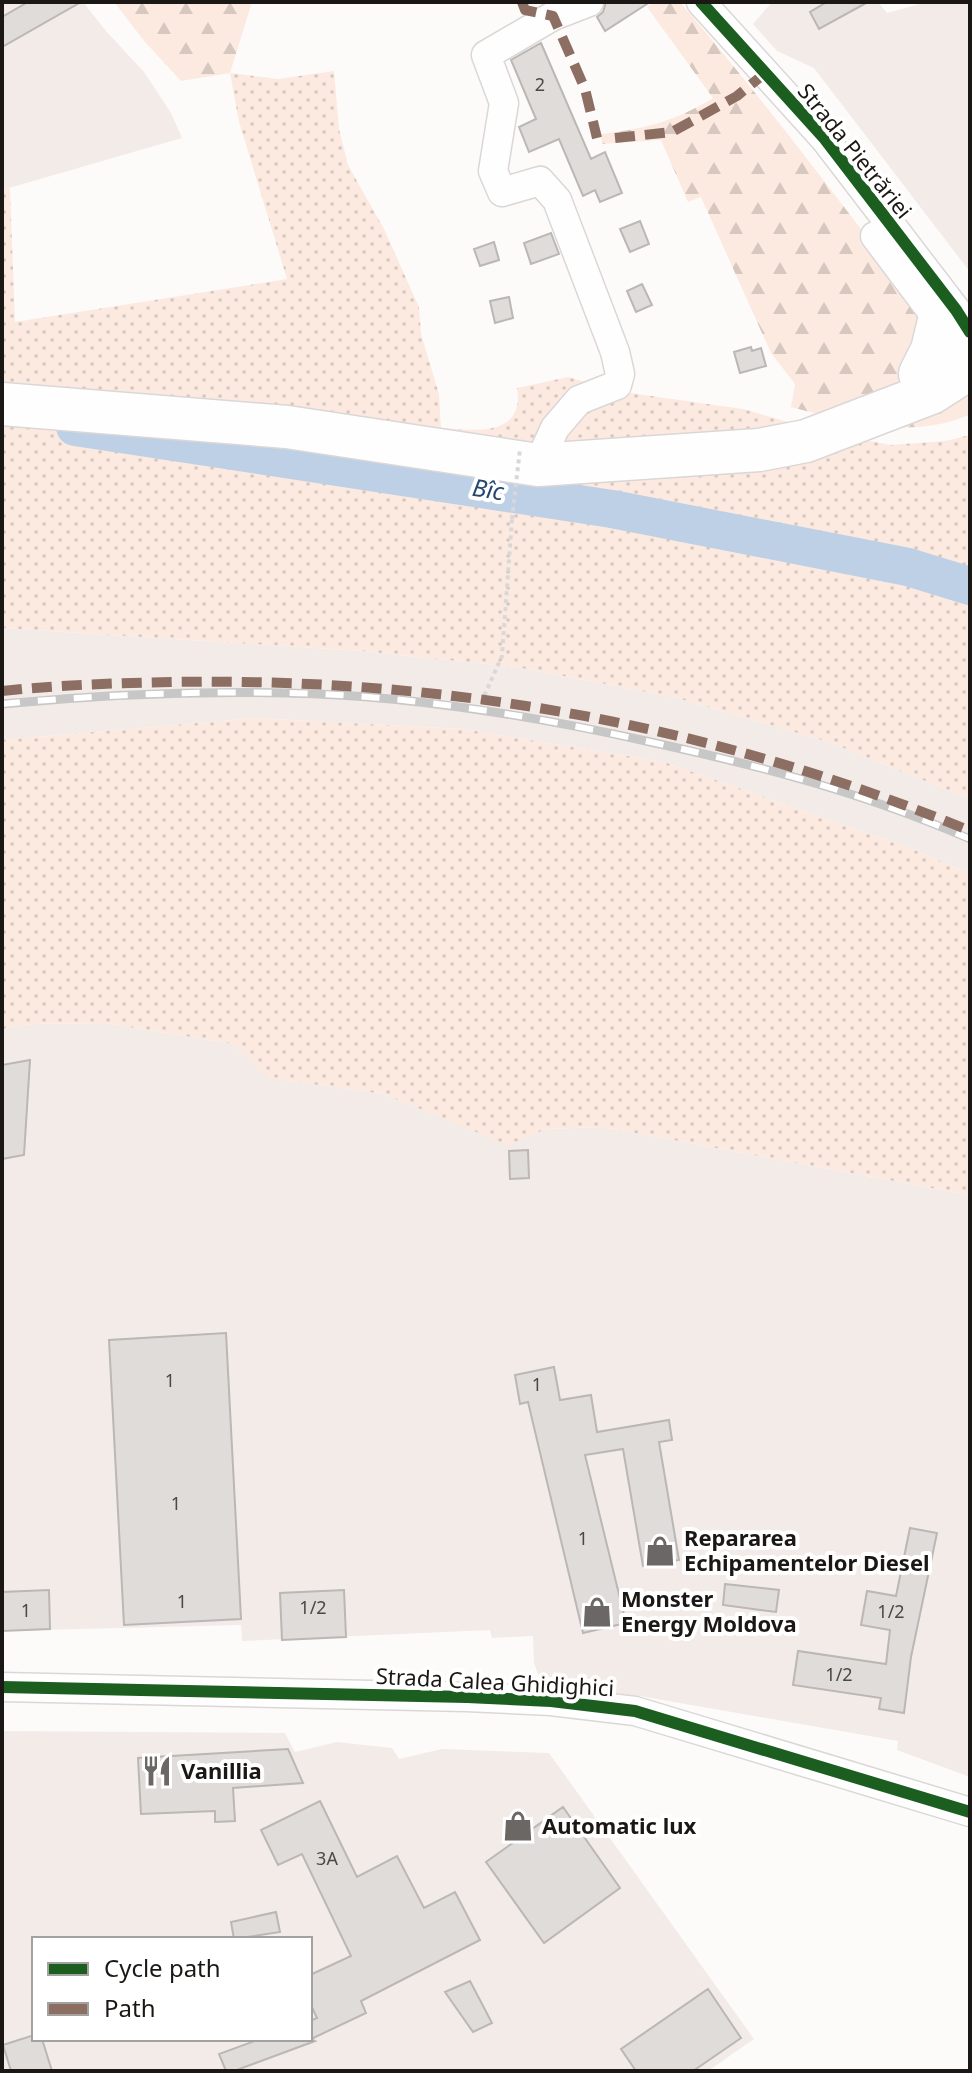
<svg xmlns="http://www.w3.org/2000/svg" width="972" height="2073" viewBox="0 0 972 2073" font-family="'Noto Sans',sans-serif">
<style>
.built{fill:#f3ebe7;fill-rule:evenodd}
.grass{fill:url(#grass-dots)}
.forest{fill:url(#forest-firs)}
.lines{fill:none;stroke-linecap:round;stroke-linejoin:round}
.river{stroke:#bed0e6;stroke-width:38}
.building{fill:#dfdcda;stroke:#bab7b5;stroke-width:2}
.minor-casing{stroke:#dbd7d6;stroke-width:31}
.highway-casing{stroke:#dbd7d6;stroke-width:45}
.path{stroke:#d8d8d8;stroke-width:4;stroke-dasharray:4 4;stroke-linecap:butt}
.minor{stroke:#fffefe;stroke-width:28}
.highway{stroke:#fffefe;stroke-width:42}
.rail-casing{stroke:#c7c7c7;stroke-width:9}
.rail{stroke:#fff;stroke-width:6;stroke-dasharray:18;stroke-linecap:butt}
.path-bridge{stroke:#d8d8d8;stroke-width:4;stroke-dasharray:4 4;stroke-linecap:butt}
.quiet{stroke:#8d6e63;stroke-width:10;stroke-dasharray:20 10;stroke-linecap:butt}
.cycleway-casing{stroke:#fff;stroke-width:17}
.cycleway{stroke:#1b5e20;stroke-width:12}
.labels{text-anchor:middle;stroke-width:8;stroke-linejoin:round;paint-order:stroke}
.number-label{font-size:18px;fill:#4c4846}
.street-label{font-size:22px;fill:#1b1714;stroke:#fff}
.poi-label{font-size:22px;font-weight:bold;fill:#1b1714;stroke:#fff;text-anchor:start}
.water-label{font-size:24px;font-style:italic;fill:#234771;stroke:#fff}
</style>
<defs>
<pattern id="grass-dots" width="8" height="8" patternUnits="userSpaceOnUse" patternTransform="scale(2)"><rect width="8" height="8" fill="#fceae0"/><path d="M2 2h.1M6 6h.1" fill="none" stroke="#d7c8bf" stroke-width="1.8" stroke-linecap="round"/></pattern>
<pattern id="forest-firs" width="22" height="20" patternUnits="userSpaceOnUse" patternTransform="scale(2)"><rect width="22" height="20" fill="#fceae0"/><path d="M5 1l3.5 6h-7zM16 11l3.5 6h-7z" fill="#d7c8bf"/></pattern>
</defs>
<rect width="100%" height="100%" fill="#fdfbfa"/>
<path class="built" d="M2,2H83L106,31L144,72L171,113L182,138L2,190Z
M772,2H878L887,13L927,2H970V272L814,68L777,51L753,24Z
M2,628L362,651L516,667L674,697L829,742L970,799V874L912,849L664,762L463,729L255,718L2,740Z
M105,1023L234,1044L269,1078L384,1094L508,1144L546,1129L603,1127L970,1195V1777L897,1750L898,1741L640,1696L542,1685L534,1663L533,1636L492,1638L490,1630L242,1641L241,1625L2,1631V1029L33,1024Z
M2,1731L285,1733L295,1752L337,1742L392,1748L399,1759L442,1749L549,1753L754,2039L708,2071H2ZM34,1939H310V2039H34Z"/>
<path class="grass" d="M334,71L339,129L348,165L384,229L419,307L421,334L439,394L441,428C474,430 525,438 517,388L568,377L616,391L743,409L823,432L891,445L945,441L970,435V799L829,742L674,697L516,667L362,651L2,628V190L10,188L15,322L287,279L239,122L230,73L278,79Z
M255,718L463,729L664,762L912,849L970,874V1195L603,1127L546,1129L508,1145L384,1094L268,1078L234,1044L105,1023L33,1024L2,1029V740Z"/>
<path class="forest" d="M114,2H252L230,73L181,81L145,42Z
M654,2H680C782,121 874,248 970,371L969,415C910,440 850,422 791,407L795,384L771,353L701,197L688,202L661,140L602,144L601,134C645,129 675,121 713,98L647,7Z"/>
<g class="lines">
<path class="river" d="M75,427L612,509L908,567L970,586"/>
</g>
<path class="building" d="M28,2H81L2,47V17Z
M606,2H650L605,31L597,17L603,12Z
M827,2H868L819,29L810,12Z
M541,43L591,159L605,152L622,193L600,202L595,190L583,196L559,139L529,152L519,127L536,119L511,60Z
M640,221L649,244L630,252L620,229Z
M551,233L559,254L531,264L524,243Z
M494,242L499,260L480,266L474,249Z
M642,284L652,305L636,312L627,291Z
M509,297L513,318L495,323L490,301Z
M751,347L752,351L761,348L766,366L740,373L734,352Z
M30,1060L24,1155L2,1159V1065Z
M528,1150L529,1178L510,1179L509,1151Z
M226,1333L241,1619L124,1625L109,1340Z
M554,1367L560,1400L591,1395L597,1432L669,1420L672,1440L659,1442L679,1560L643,1566L623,1449L585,1455L626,1623L583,1633L528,1402L520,1404L515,1375Z
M910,1528L937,1533L911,1657L904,1713L879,1709L881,1698L793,1685L798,1651L886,1664L890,1630L861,1625L867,1591L896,1596Z
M725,1584L779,1590L776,1612L723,1605Z
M49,1590L50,1629L2,1631V1592Z
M344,1590L346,1637L282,1640L280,1593Z
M288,1749L303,1783L233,1788L235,1821L215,1822V1811L141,1814L138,1758Z
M320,1801L357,1877L397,1856L424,1908L455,1892L480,1940L361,2001L366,2013L311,2039L315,2041L234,2071H226L219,2054L260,2039H310V2021L317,2018L310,2003V1975L351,1956L302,1854L278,1865L261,1830Z
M563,1807L620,1888L544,1943L486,1862Z
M276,1912L280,1932L234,1939L231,1922Z
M470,1981L492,2023L473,2032L445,1992Z
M708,1989L741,2038L693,2071H636L621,2049Z
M34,2035V2039H42L52,2071H11L3,2045Z"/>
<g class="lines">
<g class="minor-casing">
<path id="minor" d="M701,2L825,139L956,310L970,332
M875,236L939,321L970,367
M538,465L555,428L579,400L617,385L620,374L615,352L557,200L540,181L502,192L493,171L504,103L486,55L553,16L589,2
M2,1687L467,1697L551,1701L635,1711L970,1812"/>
</g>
<g class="highway-casing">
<path id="highway" d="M920,374L932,350L939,321
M2,404L287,427L538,465L759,450L806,441L931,393L970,368"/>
</g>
<path class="path" d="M478,710L502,656L512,519"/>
<use href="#minor" class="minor"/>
<use href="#highway" class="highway"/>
<g class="rail-casing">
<path id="rail" d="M2,704C96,695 192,691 286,693C407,695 529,715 646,741C757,765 865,793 970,839"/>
</g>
<use href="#rail" class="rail"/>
<path class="path-bridge" d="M512,519L520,449"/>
<path class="quiet" d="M522,2L525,10L553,16L585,89L597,138
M615,138L672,132L737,96L764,74
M2,691C59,685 115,683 171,682C447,677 715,725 970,831"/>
<g class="cycleway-casing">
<path id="cycleway" d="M701,2L825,139L956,310L970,332
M2,1687L467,1697L551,1701L635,1711L970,1812"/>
</g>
<use href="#cycleway" class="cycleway"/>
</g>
<defs>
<g id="shop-bare" transform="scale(2.4)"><path d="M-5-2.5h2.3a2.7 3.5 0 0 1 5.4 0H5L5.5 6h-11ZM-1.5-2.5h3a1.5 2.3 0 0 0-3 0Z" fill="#6a6764" stroke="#fff" stroke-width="2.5" paint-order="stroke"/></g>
<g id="restaurant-bare" transform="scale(2.4)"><path d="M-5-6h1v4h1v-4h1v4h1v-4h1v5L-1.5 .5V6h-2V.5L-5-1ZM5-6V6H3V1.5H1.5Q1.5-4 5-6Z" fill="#6a6764" stroke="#fff" stroke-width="2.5" paint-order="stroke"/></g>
</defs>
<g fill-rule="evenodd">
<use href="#shop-bare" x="660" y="1551"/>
<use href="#shop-bare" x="597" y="1612"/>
<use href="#restaurant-bare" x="157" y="1771"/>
<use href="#shop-bare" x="518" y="1826"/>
</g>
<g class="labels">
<g class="number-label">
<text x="540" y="91">2</text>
<text x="170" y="1387">1</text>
<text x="537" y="1391">1</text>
<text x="176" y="1510">1</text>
<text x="583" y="1545">1</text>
<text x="182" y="1608">1</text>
<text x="313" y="1614">1/2</text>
<text x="26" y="1617">1</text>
<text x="891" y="1618">1/2</text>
<text x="839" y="1681">1/2</text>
<text x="327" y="1865">3A</text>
</g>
<g class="street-label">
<text transform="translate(855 151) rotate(51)" y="8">Strada Pietrăriei</text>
<text transform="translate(495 1682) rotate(3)" y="8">Strada Calea Ghidighici</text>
</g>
<g class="poi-label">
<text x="684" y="1546">Repararea<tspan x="684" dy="25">Echipamentelor Diesel</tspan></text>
<text x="621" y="1607">Monster<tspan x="621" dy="25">Energy Moldova</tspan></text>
<text x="181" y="1779">Vanillia</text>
<text x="542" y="1834">Automatic lux</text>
</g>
<g class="water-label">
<text transform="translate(488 490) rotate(9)" y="8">Bîc</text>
</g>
</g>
<rect width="972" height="2073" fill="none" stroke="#1b1714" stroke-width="8"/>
<rect x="32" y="1937" width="280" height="104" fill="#ffffff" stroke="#a4a2a1" stroke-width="2"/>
<rect x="48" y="1963" width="40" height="12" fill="#1b5e20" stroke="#a4a2a1" stroke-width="2"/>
<text x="104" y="1977" font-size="24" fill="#1b1714">Cycle path</text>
<rect x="48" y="2003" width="40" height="12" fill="#8d6e63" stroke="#a4a2a1" stroke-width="2"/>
<text x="104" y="2017" font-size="24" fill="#1b1714">Path</text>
</svg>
